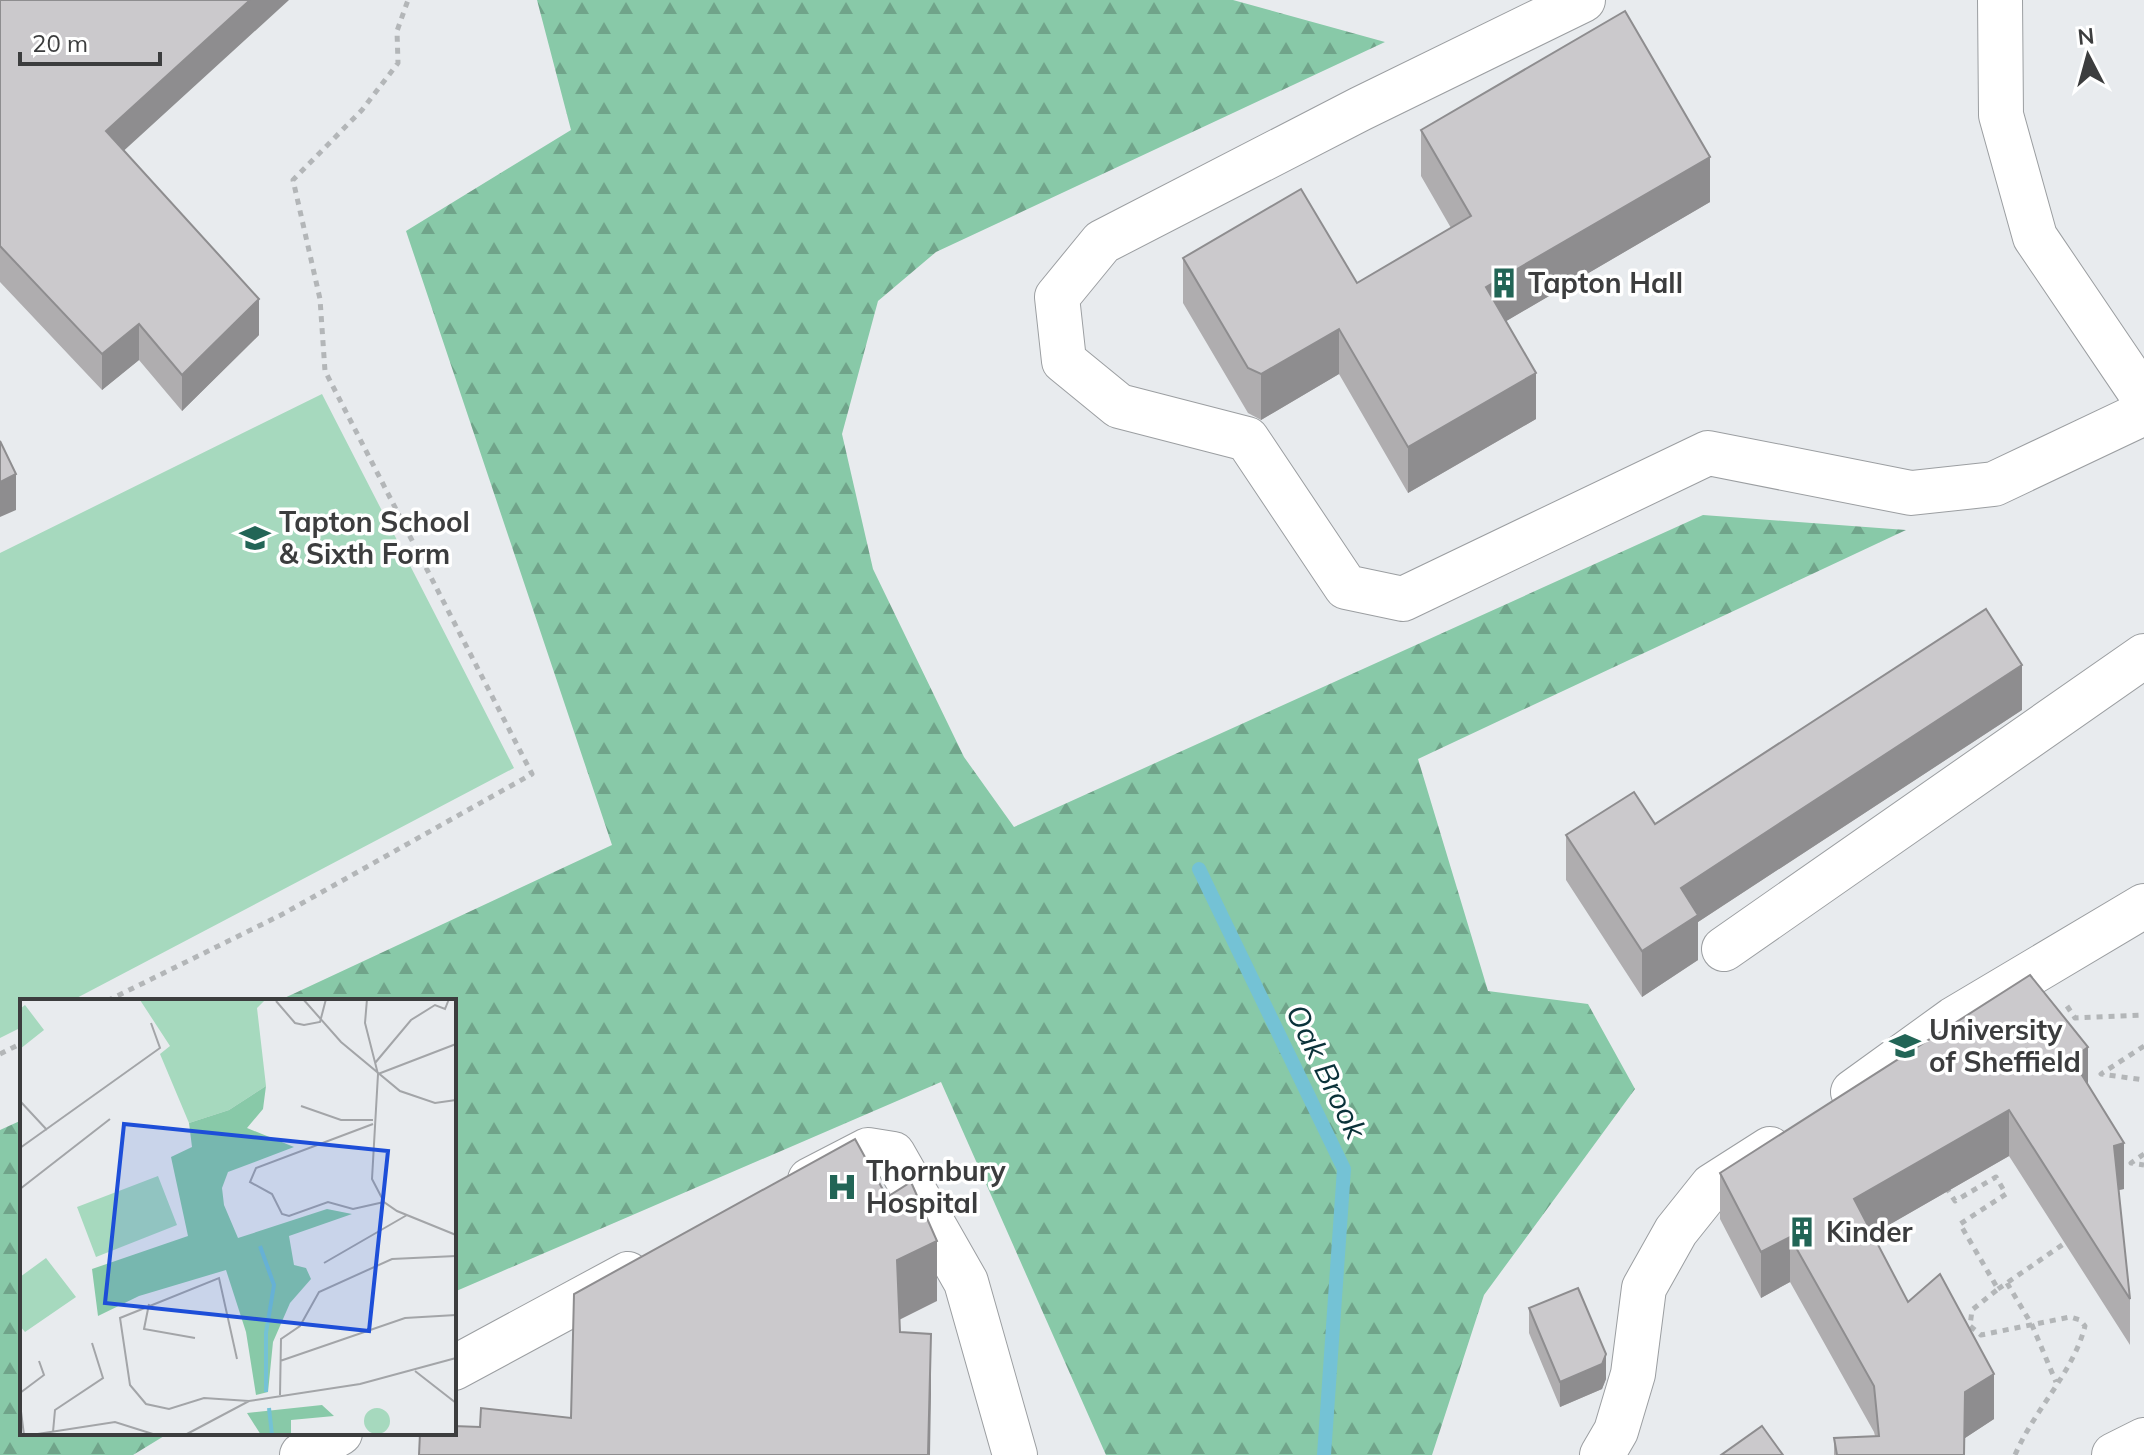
<svg xmlns="http://www.w3.org/2000/svg" width="2144" height="1455" viewBox="0 0 2144 1455" font-family="Mulish,sans-serif">
<style>
.green{fill:#a6d9be}
.forest{fill:url(#forest-firs)}
.lines{fill:none;stroke-linecap:round;stroke-linejoin:round}
.stream{stroke:#74c2d5;stroke-width:14}
.minor-casing{stroke:#9b9ea1;stroke-width:46}
.path{stroke:#b3b6b8;stroke-width:5;stroke-dasharray:6 6;stroke-linecap:butt}
.minor{stroke:#fff;stroke-width:44}
.wall{fill:#afadaf}
.shaded-wall{fill:#8e8d8f}
.building{fill:#cbc9cc;stroke:#8e8d8f;stroke-width:2}
.labels{text-anchor:middle;stroke-width:7;stroke-linejoin:round;paint-order:stroke}
.poi-label{font-size:28px;font-weight:bold;fill:#3c3d3e;stroke:#fff;text-anchor:start}
.water-label{font-size:30px;font-style:italic;fill:#0a3139;stroke:#fff}
.inset-river{fill:none;stroke:#74c2d5;stroke-width:4}
.inset-road{fill:none;stroke:#a3a5a8;stroke-width:2}
.view{fill:#1d4ed8;fill-opacity:0.15;stroke:#1d4ed8;stroke-width:4}
.inset-edge{fill:none;stroke:#3c3d3e;stroke-width:4}
</style>
<defs>
<pattern id="forest-firs" width="22" height="20" patternUnits="userSpaceOnUse" patternTransform="scale(2)"><rect width="22" height="20" fill="#88c9a8"/><path d="M5 1l3.5 6h-7zM16 11l3.5 6h-7z" fill="#70a48a"/></pattern>
</defs>
<rect width="100%" height="100%" fill="#e8ebee"/>
<path class="green" d="M322,394L514,768L71,1001H22V1027L0,1038V553Z"/>
<path class="forest" d="M537,0H1233L1385,42L936,252L878,301L842,434L873,569L964,757L1014,827L1703,515L1906,530L1418,759L1488,991L1588,1004L1635,1089L1484,1295L1432,1455H1106L941,1082L454,1292V1001H278L612,845L406,231L571,130Z
M22,1120V1433H169L133,1455H0V1130Z"/>
<g class="lines">
<path class="stream" d="M1199,869L1344,1169L1324,1455"/>
<g class="minor-casing">
<path id="minor" d="M1583,0L1360,109L1102,242L1057,297L1064,361L1119,406L1247,439L1346,587L1403,599L1708,453L1911,493L1994,484L2144,413
M2000,0L2001,115L2035,237L2144,398
M1724,949L2144,656
M1853,1092L1954,1019L2144,906
M810,1180L868,1150L893,1154L966,1282L1015,1455
M454,1368L628,1274
M302,1455L340,1433
M1602,1455L1616,1431L1633,1374L1644,1288L1676,1231L1712,1186L1770,1149
M2114,1455L2144,1440"/>
</g>
<path class="path" d="M107,1001L281,915L532,774L325,371L320,299L293,180L362,110L398,63L397,31L408,0
M2067,1006L2075,1018L2144,1015
M2144,1046L2101,1074L2144,1080
M0,1054L22,1043
M2144,1154L2131,1163L2144,1165
M1946,1187L1955,1201L1996,1177L2006,1194L1960,1224L1998,1289L1972,1310L1970,1326L1981,1335L2070,1317L2080,1320L2085,1326C2073,1373 2034,1410 2015,1455
M2007,1283L2032,1325L2056,1382
M1998,1289L2065,1243"/>
<use href="#minor" class="minor"/>
</g>
<path class="wall" d="M0,0L124,151L259,335L182,411L139,360L102,390L0,282Z
M1421,130L1710,202L1506,321L1536,419L1408,493L1339,374L1261,420L1248,413L1183,303V258L1357,283L1451,228L1421,176Z
M2022,710L1698,922V960L1642,997L1566,880V835L1655,824Z
M2088,1085L2124,1189L2118,1190L2130,1299V1345L2009,1156L1873,1234L1908,1302L1994,1419L1965,1438V1455H1834V1438L1875,1436L1874,1432L1790,1282L1761,1298L1720,1219V1173Z
M1529,1308L1606,1379L1602,1389L1560,1407L1529,1333Z"/>
<path class="shaded-wall" d="M250,0H289L106,167V131Z
M1710,157V202L1486,333V287Z
M259,299V335L182,411V375Z
M139,324V360L102,390V354Z
M1339,329V374L1261,420V374Z
M1536,373V419L1408,493V447Z
M16,474V510L0,517V482Z
M2022,665V710L1698,922V960L1642,997V951L1681,888Z
M2088,1047V1092L2072,1059Z
M2009,1110V1156L1854,1245V1199Z
M2124,1143V1189L2114,1191V1146Z
M1790,1237V1282L1761,1298V1252Z
M937,1241V1301L897,1321V1260Z
M931,1334V1394L930,1455H928Z
M1606,1354V1379L1602,1389L1560,1407V1382Z
M1994,1374V1419L1965,1438V1455H1964L1965,1392Z"/>
<path class="building" d="M0,0H250L106,131L259,299L182,375L139,324L102,354L0,246Z
M1625,11L1710,157L1486,287L1536,373L1408,447L1339,329L1261,374L1248,368L1183,258L1301,189L1357,283L1471,216L1421,130Z
M0,441L16,474L0,482Z
M1986,609L2022,665L1681,888L1698,915L1642,951L1566,835L1634,792L1655,824Z
M2030,975L2088,1047L2072,1059L2124,1143L2114,1146L2130,1299L2009,1110L1854,1199L1908,1302L1940,1274L1994,1374L1965,1392L1964,1455H1837L1834,1438L1879,1436L1874,1386L1790,1237L1761,1252L1720,1173Z
M855,1139L887,1197L911,1182L937,1241L897,1260L900,1332L931,1334L928,1455H419L420,1433H454V1426L480,1427L481,1408L571,1418L574,1294Z
M1578,1288L1606,1354L1602,1364L1560,1382L1529,1308Z
M1762,1426L1783,1455H1721Z"/>
<defs>
<g id="building-bare" transform="scale(2.4)"><path d="M-4-6H4V6H1V3H-1V6H-4ZM-2.5-4.3h1.7v1.8h-1.7ZM.8-4.3h1.7v1.8H.8ZM-2.5-1h1.7V.8h-1.7ZM.8-1h1.7V.8H.8Z" fill="#226556" stroke="#fff" stroke-width="2.5" paint-order="stroke"/></g>
<g id="school-bare" transform="scale(2.4)"><path d="M0-5L7-2L0 1L-7-2ZM-4 1L0 2.5L4 1V4Q0 6-4 4Z" fill="#226556" stroke="#fff" stroke-width="2.5" paint-order="stroke"/></g>
<g id="university-bare" transform="scale(2.4)"><path d="M0-5L7-2L0 1L-7-2ZM-4 1L0 2.5L4 1V4Q0 6-4 4Z" fill="#226556" stroke="#fff" stroke-width="2.5" paint-order="stroke"/></g>
<g id="hospital-bare" transform="scale(2.4)"><path d="M-5-5h3v3.5h4V-5h3V5h-3V1.5h-4V5h-3Z" fill="#226556" stroke="#fff" stroke-width="2.5" paint-order="stroke"/></g>
</defs>
<g fill-rule="evenodd">
<use href="#building-bare" x="1504" y="283"/>
<use href="#school-bare" x="255" y="538"/>
<use href="#university-bare" x="1905" y="1046"/>
<use href="#hospital-bare" x="842" y="1187"/>
<use href="#building-bare" x="1802" y="1232"/>
</g>
<g class="labels">
<g class="poi-label">
<text x="1528" y="293">Tapton Hall</text>
<text x="279" y="532">Tapton School<tspan x="279" dy="32">&amp; Sixth Form</tspan></text>
<text x="1929" y="1040">University<tspan x="1929" dy="32">of Sheffield</tspan></text>
<text x="866" y="1181">Thornbury<tspan x="866" dy="32">Hospital</tspan></text>
<text x="1826" y="1242">Kinder</text>
</g>
<g class="water-label">
<text transform="translate(1326 1072) rotate(64)" y="10">Oak Brook</text>
</g>
</g>
<g transform="translate(20 999)">
<rect width="436" height="436" fill="#e8ebee"/>
<path d="M246,0L237,9L246,87L209,111L169,124L140,55L150,47L120,1ZM5,6L24,31L0,50V10ZM138,177L157,226L76,258L57,208ZM26,259L56,298L5,333L0,327V278ZM344 422a13 13 0 1 1 26 0a13 13 0 1 1-26 0Z" fill="#a6d9be"/>
<path d="M246,87L243,110L227,129L274,148L208,173L202,189L204,206L218,239L307,210L332,215L269,237L274,266L286,269L291,280L270,304L253,343L248,393L236,396L226,333L206,271L119,297L78,317L72,270L168,237L151,158L172,148L169,124L209,111ZM302,406L314,417L271,421V436H241L227,414Z" fill="#88c9a8"/>
<path class="inset-river" d="M240,247L254,286L246,334V393M249,409L252,436"/>
<path class="inset-road" d="M283,0L321,43L380,92L415,104L436,101M347,0L345,24L358,75L352,180L364,203L377,212L436,236M256,2L275,24L284,26L300,23L306,0M355,64L391,21L415,6L425,10L429,0M358,75L436,45M0,102L27,131M281,107L321,121H353M353,125L236,169L230,183L252,195L262,215L269,217L308,203L333,210L364,203M0,149L140,49L131,24M0,190L90,120M304,264L387,216M129,305L124,330L175,339M217,360L199,279L100,319L110,386L126,405L149,410L184,399L229,402M260,362L385,319L436,316M395,372L436,404M0,394L24,376L19,362M260,396L261,340L280,327L299,293L372,260L436,257M0,405L4,436M33,433L35,411L83,379L72,344M11,436L95,423L136,436M165,436L229,402L340,385L436,359"/>
<path class="view" d="M104,125L368,152L349,332L85,304Z"/>
<rect width="436" height="436" class="inset-edge"/>
</g>
<g transform="translate(2088 56) rotate(354)" stroke="#ffffff" stroke-width="6" paint-order="stroke">
<path d="M0-6L14 30L0 20L-14 30Z" fill="#3c3d3e"/>
<text y="-12" font-size="22" font-weight="bold" text-anchor="middle" fill="#3c3d3e">N</text>
</g>
<path d="M20 52v12h140v-12" fill="none" stroke="#3c3d3e" stroke-width="4"/>
<text x="32" y="52" font-size="24" fill="#3c3d3e" stroke="#ffffff" stroke-width="6" paint-order="stroke">20 m</text>
</svg>
